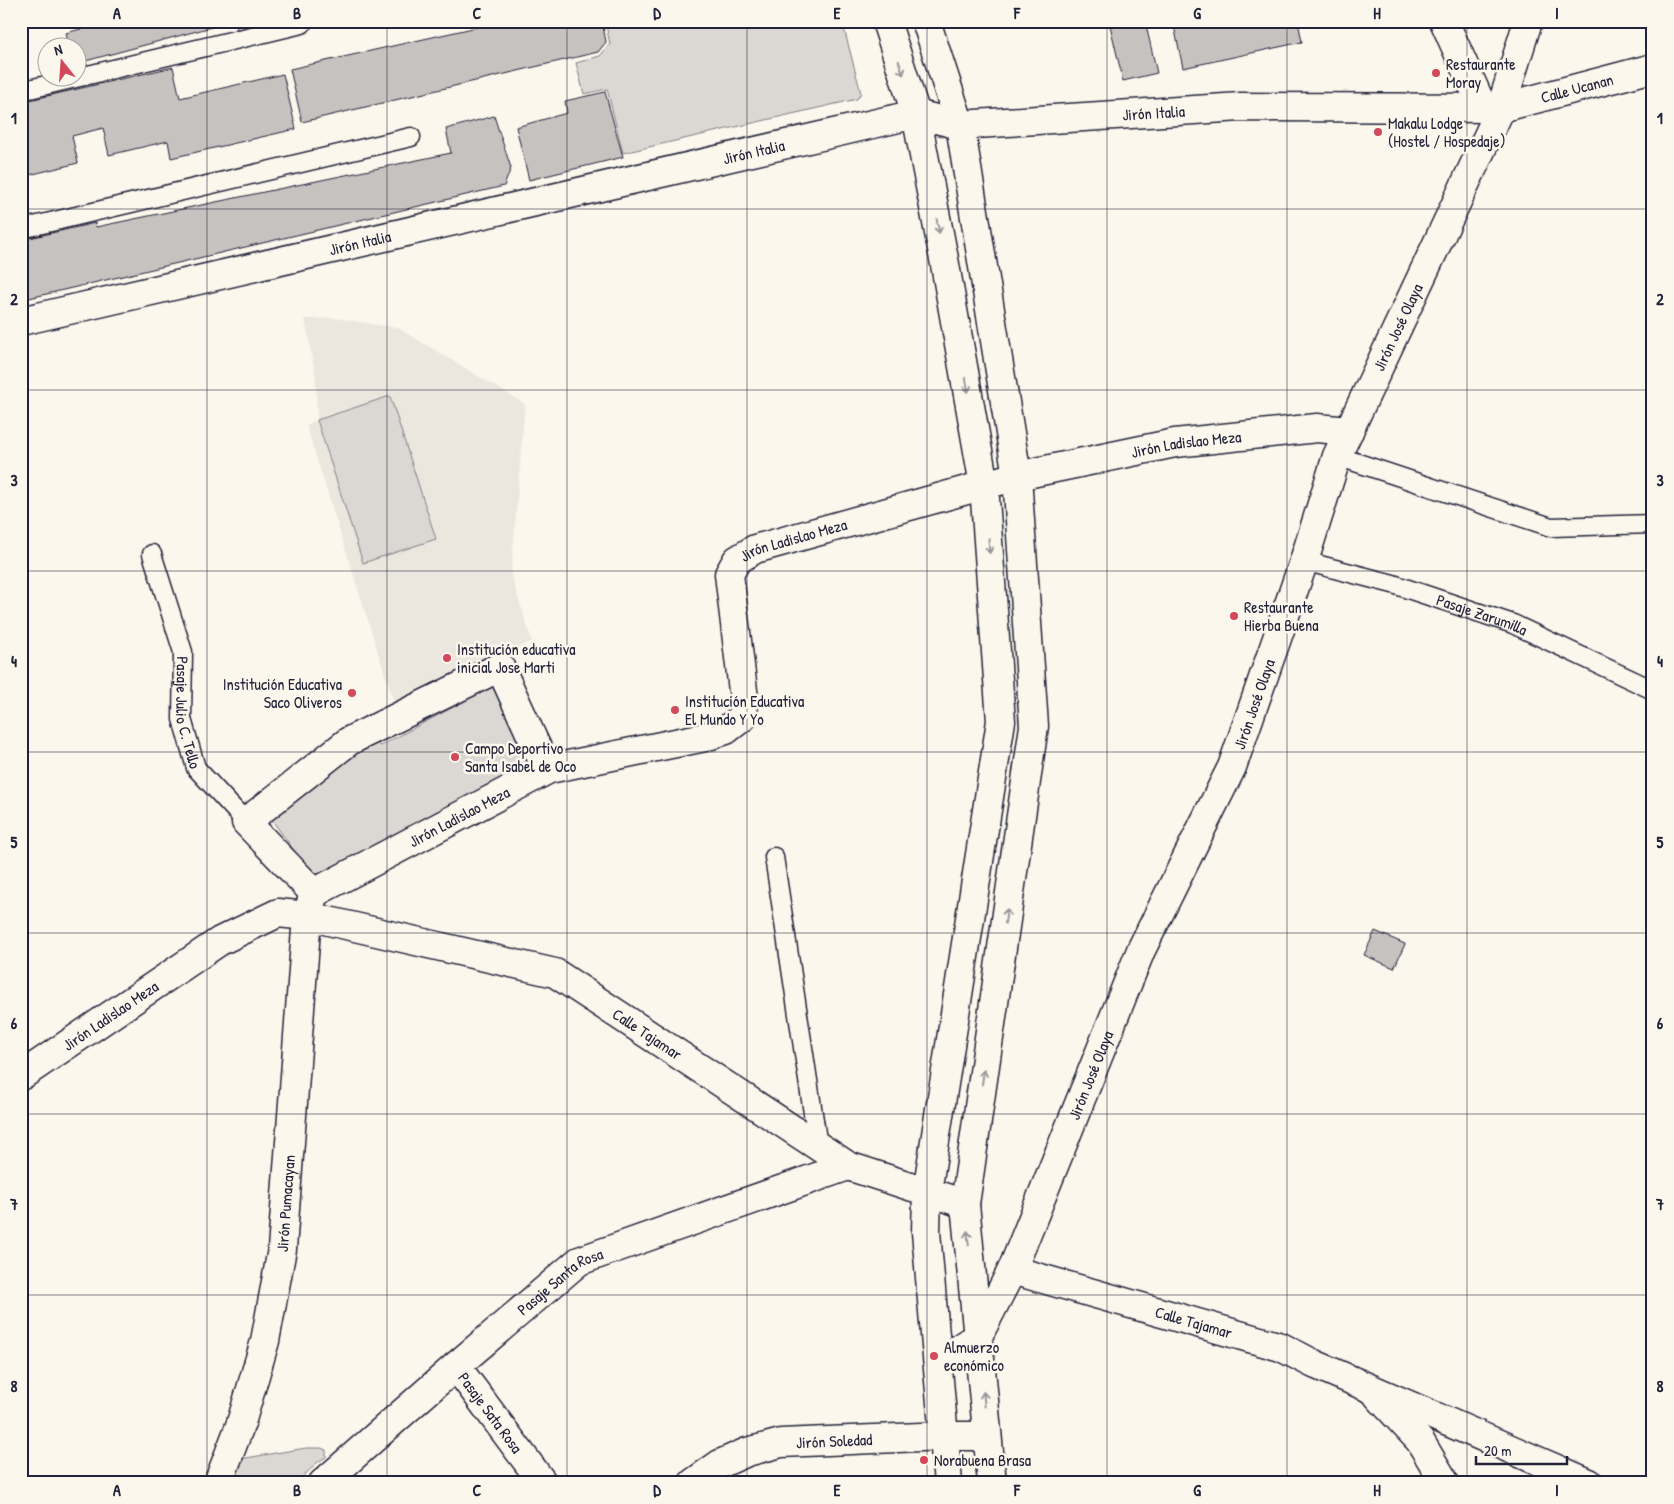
<svg xmlns="http://www.w3.org/2000/svg" width="1674" height="1504" viewBox="0 0 1674 1504" font-family="'Patrick Hand',sans-serif">
<style>
.built{fill:#ebe7df}
.green{fill:#dbd8d3;stroke:#7e7d87}
.building{fill:#c6c2c0;stroke:#22223b}
.lines{fill:none;stroke-linecap:round;stroke-linejoin:round}
.service-casing{stroke:#22223b;stroke-width:21}
.minor-casing{stroke:#22223b;stroke-width:31}
.primary-casing{stroke:#22223b;stroke-width:31}
.service{stroke:#fbf7ec;stroke-width:18}
.minor{stroke:#fbf7ec;stroke-width:28}
.primary{stroke:#fbf7ec;stroke-width:28}
.oneway{stroke:#99979c}
.grid{fill:none;stroke:#22223b;stroke-width:1;stroke-opacity:0.55}
.poi-dot{fill:#d1495b;stroke:#fbf7ec;stroke-width:2}
.labels{text-anchor:middle;stroke-width:5;stroke-linejoin:round;paint-order:stroke}
.poi-label{font-size:16px;fill:#22223b;stroke:#fbf7ec;text-anchor:start}
.street-label{font-size:16px;fill:#22223b;stroke:#fbf7ec}
.neatline{fill:none;stroke:#22223b;stroke-width:2}
.grid-label{font-size:16px;text-anchor:middle;font-weight:bold;fill:#22223b}
</style>
<rect width="100%" height="100%" fill="#fbf7ec"/>
<filter id="ink" filterUnits="userSpaceOnUse"><feTurbulence type="fractalNoise" baseFrequency=".02" numOctaves="2"/><feDisplacementMap in="SourceGraphic" scale="10" xChannelSelector="R" yChannelSelector="G"/><feConvolveMatrix kernelMatrix="1 2 1 2 8 2 1 2 1" color-interpolation-filters="sRGB"/></filter>
<g filter="url(#ink)">
<path class="built" d="M335,318L398,328L525,404L511,575L532,641L396,709L306,425L317,420L316,379L305,319Z"/>
<path class="green" d="M605,21H842L861,93L857,99L623,153L607,89L584,94L576,63L600,56L610,44Z
M390,396L436,539L363,563L317,420Z
M495,685L535,760L421,820L420,825L326,873L315,874L302,861L268,815L374,735L380,746Z
M306,1448H321L326,1450V1457L318,1462L296,1483H232L240,1459Z"/>
<path class="building" d="M110,21H234L78,63V48H69L66,33Z
M235,21H268L237,30Z
M504,21H602L606,42L598,52L302,122L290,69Z
M1109,21H1145L1157,73L1123,81Z
M1173,21H1298L1302,42L1183,68Z
M173,67L180,98L283,74L296,129L171,158L168,141L109,155L103,128L72,136L78,163L21,177V102Z
M605,92L623,157L529,180L516,127L567,113L565,101Z
M494,116L511,168L504,186L21,300V240L95,223L96,227L451,153L446,129Z
M1375,931L1405,944L1394,968L1364,955Z"/>
<g class="lines">
<g class="service-casing">
<g id="service">
<path d="M21,91L302,24"/>
<path d="M21,229L411,137"/>
<path d="M1337,456L1551,527L1653,524"/>
<path id="s1" d="M152,554L183,652L182,719L196,768L246,822"/>
<path id="s2" d="M1304,561L1393,584L1513,624L1653,690"/>
<path d="M774,857L818,1146"/>
</g>
</g>
<g class="minor-casing">
<g id="minor">
<path d="M1444,21L1483,108"/>
<path id="s3" d="M21,321L916,114L960,125L1241,107L1501,108L1653,68"/>
<path id="s4" d="M314,893L549,769L705,737L726,730L743,717L744,699L729,574L737,560L755,549L1017,476L1175,443L1317,428L1349,431"/>
<path id="s5" d="M21,1076L220,941L278,913L307,916L555,973L848,1166L965,1204"/>
<path id="s6" d="M1012,1270L1281,1347L1314,1364L1589,1483"/>
<path id="s7" d="M938,1362L978,1336L1012,1270L1141,950L1232,767L1304,561L1337,456L1501,108L1528,21"/>
<path id="s8" d="M456,1366L543,1483"/>
<path d="M1378,1396L1420,1441L1445,1483"/>
<path id="s9" d="M218,1483L241,1423L265,1341L282,1249L307,916L314,893L246,822L349,741L500,667L547,770"/>
<path id="s10" d="M323,1483L456,1366L579,1261L848,1166"/>
<path id="s11" d="M693,1483L720,1464L747,1452L781,1443L944,1436H987"/>
</g>
</g>
<g class="primary-casing">
<path id="primary" d="M886,21L916,114L944,259L984,485L1001,721L927,1192L926,1232L948,1483
M926,21L960,125L1017,476L1034,726L965,1204L992,1483"/>
</g>
<use href="#service" class="service"/>
<use href="#minor" class="minor"/>
<use href="#primary" class="primary"/>
</g>
<defs><path id="oneway-shaft" d="M-6 0H5M1.5-3L5.5 0L1.5 3" fill="none" stroke-width="1.6" stroke-linecap="round" stroke-linejoin="round" transform="scale(1.25)"/></defs>
<g class="oneway">
<use href="#oneway-shaft" transform="translate(901 68) rotate(72)"/>
<use href="#oneway-shaft" transform="translate(938 226) rotate(79)"/>
<use href="#oneway-shaft" transform="translate(967 385) rotate(80)"/>
<use href="#oneway-shaft" transform="translate(989 546) rotate(86)"/>
<use href="#oneway-shaft" transform="translate(1006 916) rotate(-82)"/>
<use href="#oneway-shaft" transform="translate(983 1077) rotate(-82)"/>
<use href="#oneway-shaft" transform="translate(968 1238) rotate(-96)"/>
<use href="#oneway-shaft" transform="translate(984 1399) rotate(-95)"/>
</g>
</g>
<path class="grid" d="M207,21V1483M387,21V1483M567,21V1483M747,21V1483M927,21V1483M1107,21V1483M1287,21V1483M1467,21V1483M21,209H1653M21,390H1653M21,571H1653M21,752H1653M21,933H1653M21,1114H1653M21,1295H1653"/>
<g class="poi-dot">
<circle cx="1436" cy="73" r="5"/>
<circle cx="1378" cy="132" r="5"/>
<circle cx="1234" cy="616" r="5"/>
<circle cx="447" cy="658" r="5"/>
<circle cx="352" cy="693" r="5"/>
<circle cx="675" cy="710" r="5"/>
<circle cx="455" cy="757" r="5"/>
<circle cx="934" cy="1356" r="5"/>
<circle cx="924" cy="1460" r="5"/>
</g>
<g class="labels">
<g class="poi-label">
<text x="1446" y="70">Restaurante<tspan x="1446" dy="18">Moray</tspan></text>
<text x="1388" y="129">Makalu Lodge<tspan x="1388" dy="18">(Hostel / Hospedaje)</tspan></text>
<text x="1244" y="613">Restaurante<tspan x="1244" dy="18">Hierba Buena</tspan></text>
<text x="457" y="655">Institución educativa<tspan x="457" dy="18">inicial Jose Marti</tspan></text>
<text x="342" y="690" text-anchor="end">Institución Educativa<tspan x="342" dy="18">Saco Oliveros</tspan></text>
<text x="685" y="707">Institución Educativa<tspan x="685" dy="18">El Mundo Y Yo</tspan></text>
<text x="465" y="754">Campo Deportivo<tspan x="465" dy="18">Santa Isabel de Oco</tspan></text>
<text x="944" y="1353">Almuerzo<tspan x="944" dy="18">económico</tspan></text>
<text x="934" y="1466">Norabuena Brasa</text>
</g>
<g class="street-label">
<text dy="6" stroke="none"><textPath href="#s3" startOffset="1584">Calle Ucanan</textPath></text>
<text dy="6" stroke="none"><textPath href="#s3" startOffset="1158">Jirón Italia</textPath></text>
<text dy="6" stroke="none"><textPath href="#s3" startOffset="752">Jirón Italia</textPath></text>
<text dy="6" stroke="none"><textPath href="#s3" startOffset="348">Jirón Italia</textPath></text>
<text dy="6" stroke="none"><textPath href="#s7" startOffset="1142">Jirón José Olaya</textPath></text>
<text dy="6" stroke="none"><textPath href="#s4" startOffset="1094">Jirón Ladislao Meza</textPath></text>
<text dy="6" stroke="none"><textPath href="#s4" startOffset="689">Jirón Ladislao Meza</textPath></text>
<text dy="6" stroke="none"><textPath href="#s2" startOffset="186">Pasaje Zarumilla</textPath></text>
<text dy="6" stroke="none"><textPath href="#s7" startOffset="738">Jirón José Olaya</textPath></text>
<text dy="6" stroke="none"><textPath href="#s1" startOffset="164">Pasaje Julio C. Tello</textPath></text>
<text dy="6" stroke="none"><textPath href="#s4" startOffset="164">Jirón Ladislao Meza</textPath></text>
<text dy="6" stroke="none"><textPath href="#s5" startOffset="108">Jirón Ladislao Meza</textPath></text>
<text dy="6" stroke="none"><textPath href="#s5" startOffset="699">Calle Tajamar</textPath></text>
<text dy="6" stroke="none"><textPath href="#s7" startOffset="332">Jirón José Olaya</textPath></text>
<text dy="6" stroke="none"><textPath href="#s9" startOffset="289">Jirón Pumacayan</textPath></text>
<text dy="6" stroke="none"><textPath href="#s10" startOffset="312">Pasaje Santa Rosa</textPath></text>
<text dy="6" stroke="none"><textPath href="#s6" startOffset="189">Calle Tajamar</textPath></text>
<text dy="6" stroke="none"><textPath href="#s8" startOffset="58">Pasaje Sata Rosa</textPath></text>
<text dy="6" stroke="none"><textPath href="#s11" startOffset="151">Jirón Soledad</textPath></text>
</g>
</g>
<rect width="1674" height="1504" fill="none" stroke="#fbf7ec" stroke-width="55"/>
<g transform="translate(62 62) rotate(343)"><circle r="24" fill="#fbf7ec" stroke="#a4a2a5"/>
<path d="M0-4L9 19L0 12L-9 19Z" fill="#d1495b"/>
<text y="-8" font-size="14" font-weight="bold" text-anchor="middle" fill="#22223b">N</text>
</g>
<path d="M1476 1456v8h91v-8" fill="none" stroke="#22223b" stroke-width="2.5"/>
<text x="1484" y="1456" font-size="15" fill="#22223b" stroke="#fbf7ec" stroke-width="4" paint-order="stroke">20 m</text>
<rect x="28" y="28" width="1618" height="1448" class="neatline"/>
<g class="grid-label">
<text x="117" y="19">A</text>
<text x="297" y="19">B</text>
<text x="477" y="19">C</text>
<text x="657" y="19">D</text>
<text x="837" y="19">E</text>
<text x="1017" y="19">F</text>
<text x="1197" y="19">G</text>
<text x="1377" y="19">H</text>
<text x="1557" y="19">I</text>
<text x="14" y="124">1</text>
<text x="1660" y="124">1</text>
<text x="14" y="305">2</text>
<text x="1660" y="305">2</text>
<text x="14" y="486">3</text>
<text x="1660" y="486">3</text>
<text x="14" y="667">4</text>
<text x="1660" y="667">4</text>
<text x="14" y="848">5</text>
<text x="1660" y="848">5</text>
<text x="14" y="1029">6</text>
<text x="1660" y="1029">6</text>
<text x="14" y="1210">7</text>
<text x="1660" y="1210">7</text>
<text x="14" y="1392">8</text>
<text x="1660" y="1392">8</text>
<text x="117" y="1496">A</text>
<text x="297" y="1496">B</text>
<text x="477" y="1496">C</text>
<text x="657" y="1496">D</text>
<text x="837" y="1496">E</text>
<text x="1017" y="1496">F</text>
<text x="1197" y="1496">G</text>
<text x="1377" y="1496">H</text>
<text x="1557" y="1496">I</text>
</g>
</svg>
